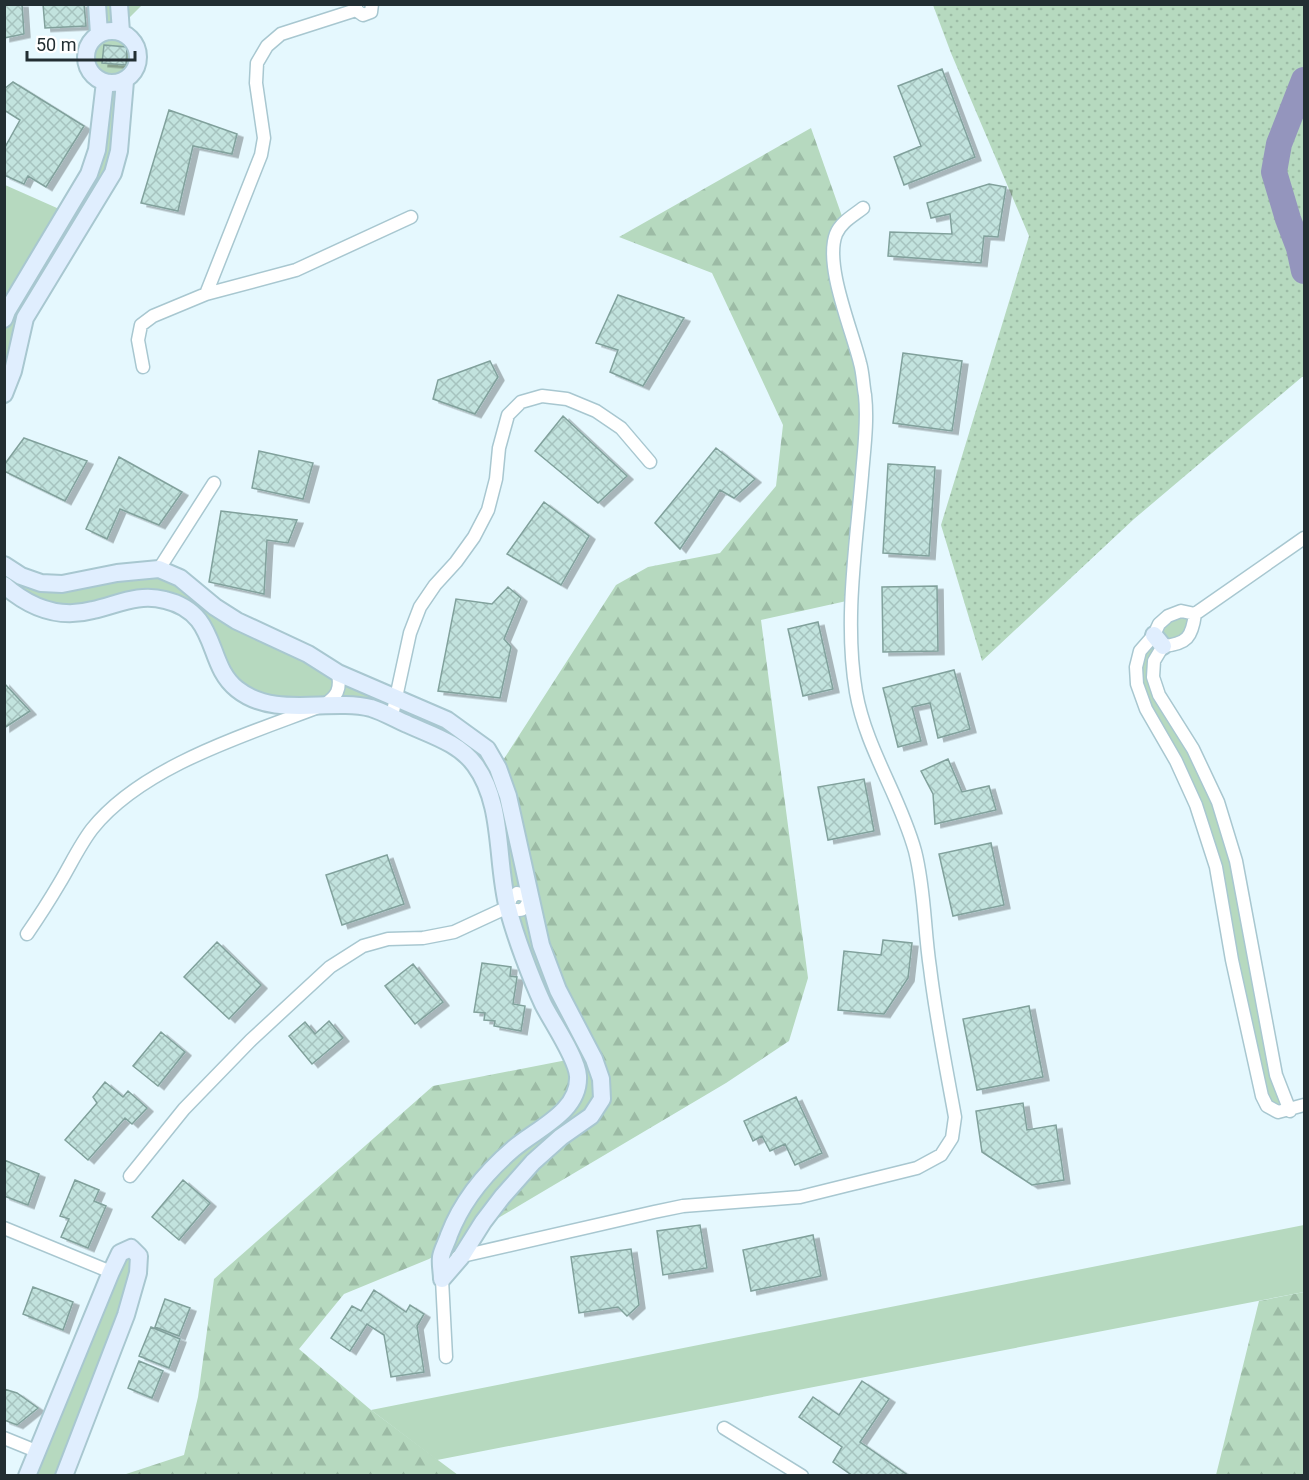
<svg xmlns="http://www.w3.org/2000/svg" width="1309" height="1480" viewBox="0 0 1309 1480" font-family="Roboto,sans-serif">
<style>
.grass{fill:url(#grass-dots)}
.forest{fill:url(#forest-firs)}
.park{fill:#b6d9bf}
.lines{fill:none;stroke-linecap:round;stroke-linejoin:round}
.river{stroke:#9495bd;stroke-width:26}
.building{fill:url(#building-cross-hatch);stroke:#81a19c;stroke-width:1.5;filter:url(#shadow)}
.street-casing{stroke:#a8c7d0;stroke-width:15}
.secondary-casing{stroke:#a8c7d0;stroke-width:20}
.street{stroke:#fff;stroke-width:12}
.secondary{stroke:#e0eefe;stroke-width:16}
</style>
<defs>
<pattern id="grass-dots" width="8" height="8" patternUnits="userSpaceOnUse" patternTransform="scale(1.5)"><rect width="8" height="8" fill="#b6d9bf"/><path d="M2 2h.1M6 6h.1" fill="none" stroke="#9cbba5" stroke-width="1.8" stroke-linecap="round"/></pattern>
<pattern id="forest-firs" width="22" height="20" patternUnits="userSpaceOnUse" patternTransform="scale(1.5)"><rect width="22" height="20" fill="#b6d9bf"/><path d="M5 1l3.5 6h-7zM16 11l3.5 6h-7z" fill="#9cbba5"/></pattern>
<pattern id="building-cross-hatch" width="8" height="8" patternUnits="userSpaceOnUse" patternTransform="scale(1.5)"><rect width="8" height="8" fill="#c2e3de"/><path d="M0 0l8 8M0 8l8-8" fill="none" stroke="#a6c3bf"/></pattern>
<filter id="shadow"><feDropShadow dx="6" dy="3.5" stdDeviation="0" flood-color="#0004"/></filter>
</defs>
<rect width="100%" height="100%" fill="#e5f8fe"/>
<path class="grass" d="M933,5H1304V377H1302L1134,519L982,661L941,525L1029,236L951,53Z"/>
<path class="forest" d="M811,128L844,222L833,251L865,400L851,600L761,620L808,978L789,1041L726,1083L429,1259L344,1294L299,1349L371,1410L458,1475L120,1476L184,1455L198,1397L214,1279L433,1086L572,1059L558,990L498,768L616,585L648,567L720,553L776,486L783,425L712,273L619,237Z
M1304,1292V1475H1216L1259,1301Z"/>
<path class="park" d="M97,5H142L130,17L121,19L128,36L137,48L139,55L138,63L131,76L119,151L44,285L5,394V185L66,212L89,174L105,83L91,73L86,59L89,44L93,38Z
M5,565L41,583L159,569L215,607L487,749L530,897L602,1099L561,1137L442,1268L474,1189L568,1107L578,1074L525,956L498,837L474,763L392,716L307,705L237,689L212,642L166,600L69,614L5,593Z
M1195,614L1193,629L1163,647L1153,677L1218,802L1290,1111L1267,1106L1216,867L1137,684L1140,651L1168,616Z
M1304,1225V1292L437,1460L371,1410Z
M120,1253L139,1256L64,1475L27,1476Z"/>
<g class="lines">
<path class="river" d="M1304,80L1279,144L1274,172L1288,219L1299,248L1304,271"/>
</g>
<path class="building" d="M4,4H22L24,34L4,38Z
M43,4H84L86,26L45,28Z
M104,45L127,47L126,65L102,63Z
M942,69L975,157L904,185L894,157L921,146L898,86Z
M13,82L84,126L46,187L28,176L24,184L4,175V149L20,120L4,110V89Z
M169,110L237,134L232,154L193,146L178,211L141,203Z
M989,184L1006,187L998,237L984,236L981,263L888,256L890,232L952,234L950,214L931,218L927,203Z
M618,295L684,318L643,386L610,372L618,350L596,343Z
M903,353L962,361L952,431L893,423Z
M490,361L498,377L475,414L433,399L438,380Z
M563,416L627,476L598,503L535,451Z
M24,438L87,461L65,501L4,471V465Z
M716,448L755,479L734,498L720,490L680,549L655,523Z
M259,451L313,463L303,499L252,488Z
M119,457L182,492L159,525L120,509L107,539L86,529Z
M888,464L935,467L929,556L883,553Z
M544,502L589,536L561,585L507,554Z
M221,511L297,520L288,543L267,540L264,594L209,582Z
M937,586L938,651L883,652L882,587Z
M508,587L521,598L504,639L511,647L500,698L438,691L456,599L492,604Z
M818,622L833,689L803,696L788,629Z
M954,670L970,729L938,738L930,703L912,707L921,741L898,747L883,688Z
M4,683L30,711L4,728Z
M948,759L962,792L989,786L996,810L935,824L933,794L921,771Z
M864,779L874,831L828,840L818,787Z
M991,843L1004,905L953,916L939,854Z
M387,855L404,904L342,925L326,875Z
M883,940L912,943L908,978L884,1014L838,1010L844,951L881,955Z
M217,942L261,985L229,1019L184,977Z
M482,963L511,967L510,976L517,977L513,1004L525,1006L521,1031L494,1026L495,1021L484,1020L485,1013L474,1012Z
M413,964L443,1002L415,1024L385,986Z
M1029,1006L1043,1077L977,1090L963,1019Z
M329,1021L343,1038L312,1064L289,1036L305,1022L315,1034Z
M161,1032L185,1052L158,1086L133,1066Z
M105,1082L123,1097L128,1091L147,1108L132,1124L125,1118L88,1160L65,1140L97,1103L93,1097Z
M796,1097L822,1153L795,1165L785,1144L770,1151L762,1136L753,1141L744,1121Z
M1023,1103L1027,1130L1056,1125L1064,1180L1032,1185L982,1152L976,1111Z
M4,1160L39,1174L28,1205L4,1196Z
M75,1180L99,1190L94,1201L106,1206L88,1248L61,1237L69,1219L60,1216Z
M183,1180L210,1203L179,1240L152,1217Z
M700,1225L707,1268L663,1275L657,1231Z
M813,1235L821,1276L751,1291L743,1250Z
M631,1249L639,1305L627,1316L618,1307L579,1313L571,1257Z
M33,1287L73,1302L63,1330L23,1314Z
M374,1290L406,1312L410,1305L424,1314L417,1326L424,1372L391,1377L384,1335L367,1324L350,1351L331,1338L352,1306L361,1311Z
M165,1299L190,1308L179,1336L155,1327Z
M151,1327L180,1339L169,1368L139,1356Z
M139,1361L163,1371L152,1398L128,1388Z
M862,1381L889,1399L860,1442L909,1476H853L833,1462L842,1447L799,1417L813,1397L839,1415Z
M4,1389L17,1393L38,1408L17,1425L4,1420Z"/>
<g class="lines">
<g class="street-casing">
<path id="street" d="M356,4V10L363,15L371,12L372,4
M206,294L261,155L264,138L256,83L257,63L267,46L281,34L356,10
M143,367L138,340L141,325L153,316L206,294L296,270L411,217
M159,569L214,483
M1195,614L1181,611L1168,616L1159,624L1154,635L1140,651L1136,667L1137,684L1146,709L1176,761L1196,805L1216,867L1232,960L1262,1096L1267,1106L1278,1112L1304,1105
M1195,614C1192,637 1187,644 1163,646L1154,661L1153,677L1159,695L1193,749L1218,802L1236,861L1276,1075L1290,1111
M1195,614L1304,538
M392,716L410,633L420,607L435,585L456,562L474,537L488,510L496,479L499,448L508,415L521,402L542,396L567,399L596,411L621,428L650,462
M517,893L530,897C525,911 521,913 508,907L511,898Z
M27,934C38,918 49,901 59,884C70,866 79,846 92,829C143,765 249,734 324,705C337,696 341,690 338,673
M130,1176L184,1109L251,1040L330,967L363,946L388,939L423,938L454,932L508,907
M4,1228L111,1272
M458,1257L654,1212L683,1206L800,1197L917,1168L941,1155L952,1138L955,1117C946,1067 936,1018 930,968C924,929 925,890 915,851C900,796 866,749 856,692C844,621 856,547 862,475C864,449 868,422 865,395C863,385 863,373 860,363C852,330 824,265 836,234C841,222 853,216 863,208
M442,1279L446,1357
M724,1428L802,1476
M4,1438L36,1451"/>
</g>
<g class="secondary-casing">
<path id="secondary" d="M97,4L99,34
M119,4L121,32
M86 57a26 26 0 1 1 52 0a26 26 0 1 1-52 0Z
M4,319L7,311L89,174L97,150L105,82
M4,394L13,371L25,318L113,173L119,151L125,81
M4,565L21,576L41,583L62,584L117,573L159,569L180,578L215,607L237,621L308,654L338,673L447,720L487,749L498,768L508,796L541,945L558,990L594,1059L601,1079L602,1099L591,1116L561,1137L533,1162L502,1197L483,1222L461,1257L442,1279
M4,585C30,608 60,619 93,610C119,604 139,593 165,600C220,613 205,664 237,689C274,719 328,698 371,708C384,712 395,719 407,724C431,735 459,743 475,765C504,804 496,863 508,908C515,936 531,978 543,1004C552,1022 577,1058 578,1076C580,1112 536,1129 513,1149C485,1173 462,1201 449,1235C447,1242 442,1250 441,1257C440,1264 442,1272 442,1279
M1154,635L1163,646
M27,1476L111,1272L120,1253L131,1248L139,1256L138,1273L126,1315L64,1476"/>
</g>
<use href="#street" class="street"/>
<use href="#secondary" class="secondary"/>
</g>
<rect width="1309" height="1480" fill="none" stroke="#222e32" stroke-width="12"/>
<path d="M27 51v9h108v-9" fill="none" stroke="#222e32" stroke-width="3"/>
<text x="36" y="51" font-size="18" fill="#222e32" stroke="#ffffff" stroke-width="4.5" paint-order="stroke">50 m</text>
</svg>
